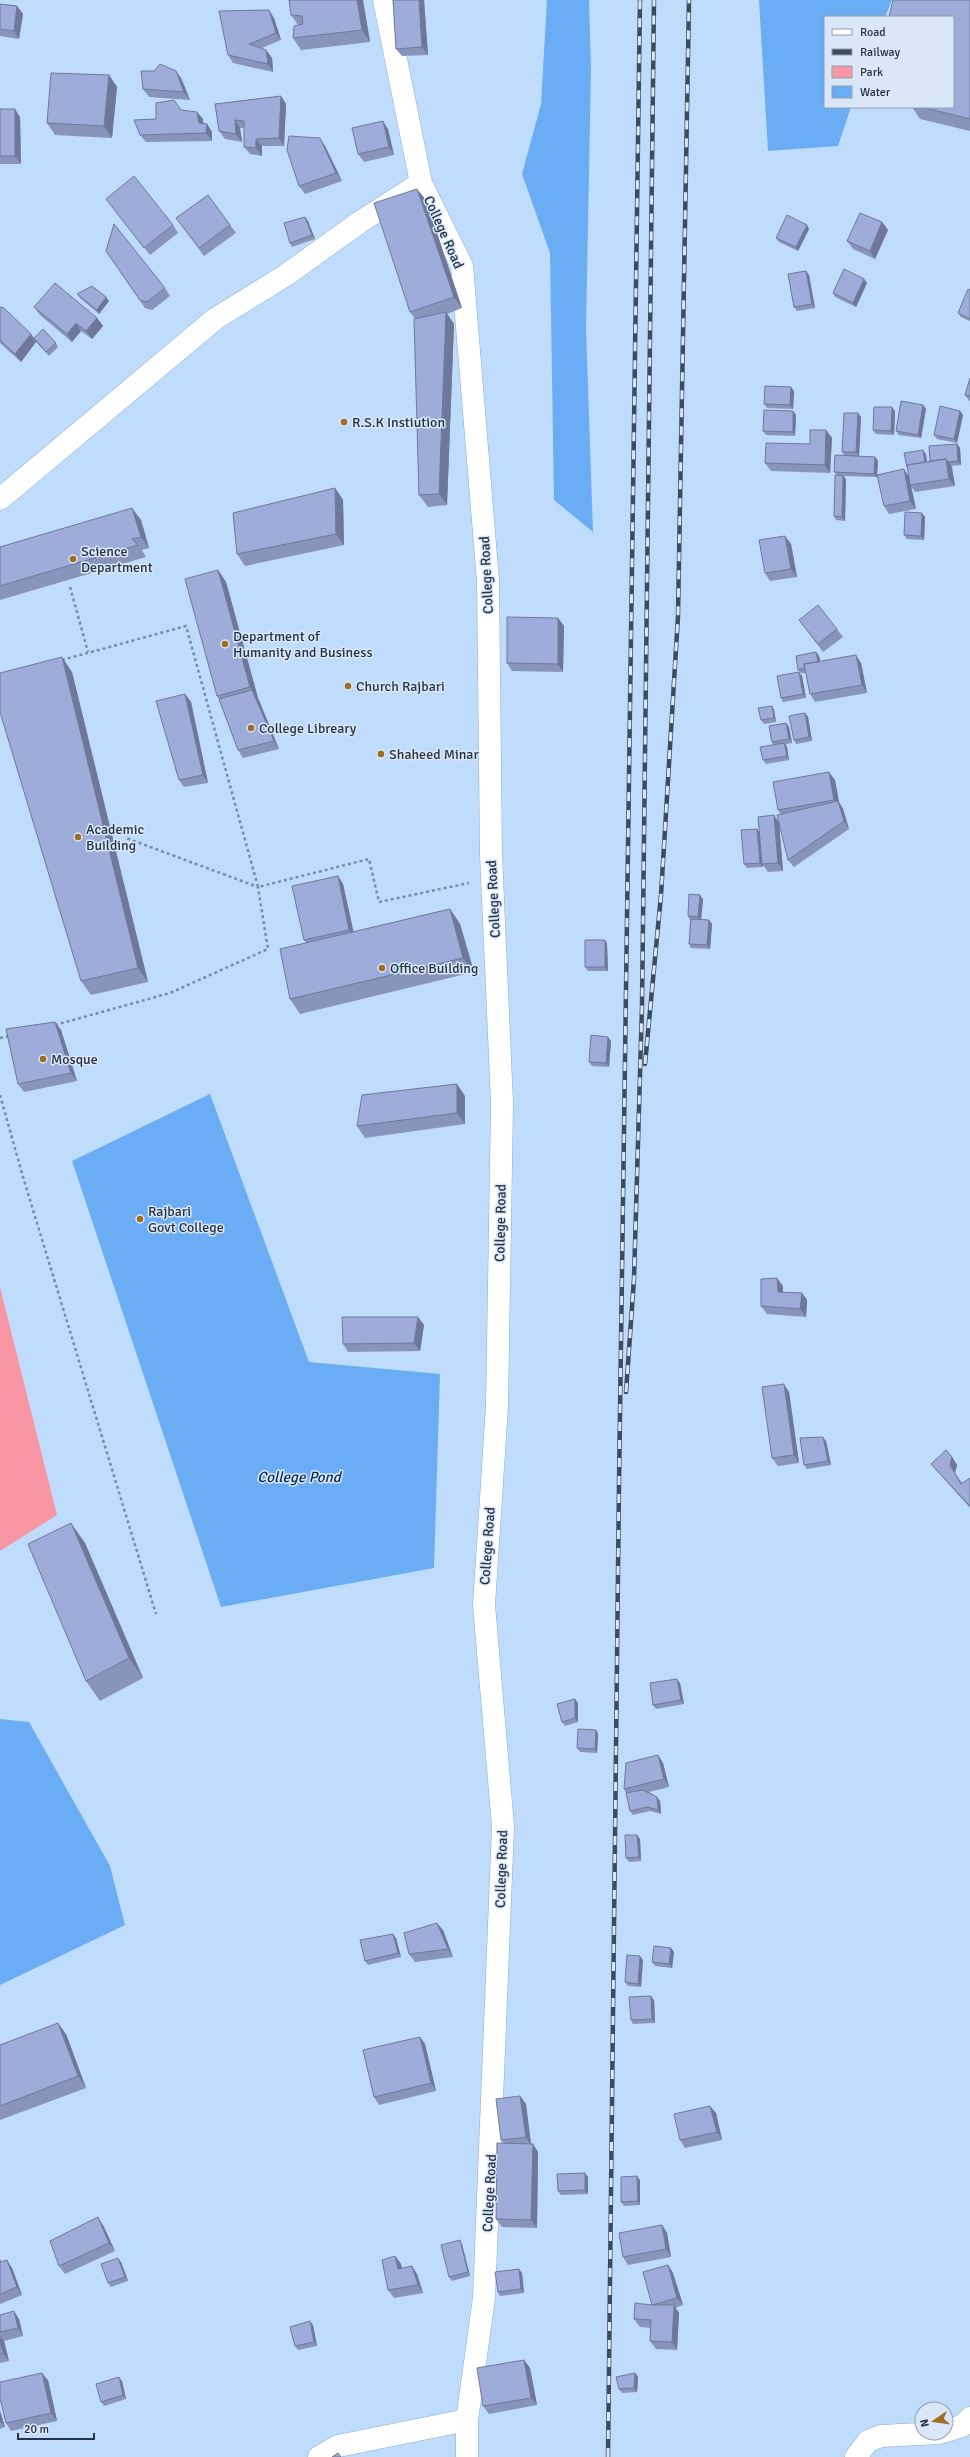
<svg xmlns="http://www.w3.org/2000/svg" width="970" height="2457" viewBox="0 0 970 2457" font-family="Signika,sans-serif">
<style>
.green{fill:#f996a3}
.water{fill:#6badf4}
.lines{fill:none;stroke-linecap:round;stroke-linejoin:round}
.street-casing{stroke:#8aadd4;stroke-width:23}
.path{stroke:#778da6;stroke-width:2.5;stroke-dasharray:3 3;stroke-linecap:butt}
.street{stroke:#fff;stroke-width:22}
.rail-casing{stroke:#3c4c5e;stroke-width:4.5}
.rail{stroke:#d9e7f8;stroke-width:3;stroke-dasharray:9;stroke-linecap:butt}
.wall{fill:#8894bb}
.shaded-wall{fill:#6f7899}
.building{fill:#9eacda;stroke:#6f7899}
.poi-dot{fill:#9f6c22;stroke:#d9e7f8;stroke-width:1.5}
.labels{text-anchor:middle;stroke-width:3;stroke-linejoin:round;paint-order:stroke}
.street-label{font-size:14px;fill:#253343;stroke:#d9e7f8}
.poi-label{font-size:14px;fill:#253343;stroke:#d9e7f8;text-anchor:start}
.water-label{font-size:15px;font-style:italic;fill:#092d4f;stroke:#d9e7f8}
</style>
<rect width="100%" height="100%" fill="#bfdcfc"/>
<path class="green" d="M0,1287L57,1515L0,1551Z"/>
<path class="water" d="M547,0H589L591,69L586,329L593,532L554,500L550,253L522,174L541,104Z
M759,0H892L885,17H825V107H851L838,146L768,151Z
M210,1094L309,1362L440,1374L434,1568L221,1607L72,1161Z
M0,1719L29,1722L110,1866L125,1925L0,1985Z"/>
<g class="lines">
<g class="street-casing">
<path id="street" d="M384,0L421,183L462,266L488,581L491,854L502,1103L497,1406L484,1605L503,1826L484,2298L467,2420V2457
M0,499L215,319L286,275L360,222L421,183
M946,2431L962,2426L970,2418
M319,2457L338,2446L467,2420
M856,2457L868,2441L881,2436L940,2433"/>
</g>
<path class="path" d="M70,587L88,652
M62,660L186,626L258,887L369,859L379,902L469,883
M55,1025L170,993L268,949L258,887L126,838
M0,1038L9,1036
M0,1095L23,1177L156,1614"/>
<use href="#street" class="street"/>
<g class="rail-casing">
<path id="rail" d="M645,1064L661,895L678,616L689,0
M626,1392L634,1279L642,1006L654,0
M608,2457L619,1484L640,0"/>
</g>
<use href="#rail" class="rail"/>
</g>
<path class="wall" d="M363,0L370,42L301,50L293,38L298,25L291,15Z
M393,0H424L428,55L402,56L396,49Z
M970,0V131L920,119L912,107H953Z
M0,4L17,6L23,14L19,39L0,36Z
M274,18L281,40L262,48L266,50L272,58L273,72L233,63L228,55Z
M176,71L181,78L190,100L149,97L143,89Z
M109,75L117,87L112,138L55,135L47,123Z
M281,96L286,104L284,146H262V156L250,154L244,147V128H240L242,142L225,139L219,131L215,104Z
M0,109L20,117L21,164H0Z
M181,110L197,112L203,119V123L207,124L212,132V141L146,142L140,135L156,119Z
M388,129L394,155L364,162L358,154Z
M325,146L342,181L305,194L299,186Z
M208,195L236,233L204,256L182,226Z
M106,199L173,225L178,233L150,255Z
M426,200L462,308L447,314L454,324L447,505L428,507L419,495L415,319L410,312Z
M305,217L308,221L315,239L292,247L290,243Z
M882,222L888,230L875,259L853,249L847,241Z
M809,229L798,251L779,242L776,238Z
M106,251L165,288L170,296L152,310L145,308Z
M806,271L809,275L815,308L797,311L794,307Z
M864,279L867,283L856,307L835,297L833,293Z
M970,290V321L961,317L958,313Z
M77,294L109,301L99,314L80,298Z
M0,307L31,334L34,338L56,343L58,347L49,356L36,342L21,362L0,343Z
M34,307L97,318L103,326L92,339L81,331L72,342L40,315Z
M970,378V402L965,395Z
M794,391L793,409L767,408L764,404Z
M923,405L926,409L921,438L899,435L896,431Z
M793,411L796,415L795,436L766,435L763,431Z
M895,411L894,435L876,434L873,430Z
M960,411L963,415L957,443L937,439L934,435Z
M858,413L861,417L859,456L875,457L878,461L877,475L909,476L926,454L927,462L930,461L957,444L960,448L961,465L951,466L955,486L915,492L911,486L916,509L889,514L884,506L877,475V477L844,476L846,479L845,521L836,520L834,516L837,475L834,472L845,456L842,452Z
M826,430L832,438L830,473L771,471L765,463L810,444Z
M335,488L343,500L344,545L245,566L237,554Z
M925,517L924,540L907,539L904,535Z
M141,520L149,548L142,550L146,557L0,600V547Z
M791,544L797,577L770,581L765,573Z
M218,570L226,582L258,698L279,749L243,758L238,750L219,699L217,696Z
M558,618L564,626L563,672L512,671L507,663Z
M799,620L837,629L843,637L823,652Z
M816,652L819,656L820,661L861,663L867,693L815,702L810,694L806,673H801L798,670Z
M72,672L148,982L91,995L81,981Z
M799,672L802,676L806,698L783,702L781,698Z
M185,694L191,702L208,783L184,787L179,780Z
M772,706L774,710L776,722L764,724L761,720Z
M805,713L808,717L812,741L796,744L794,740Z
M786,723L789,727L792,743L786,744L787,747L789,760L766,764L763,760L773,745L772,742Z
M835,780L839,802L843,809L849,829L794,867L788,860L781,815L778,810Z
M774,815L779,823L783,871L768,872L763,865V867L747,868L744,864L757,829L760,832Z
M338,876L343,884L353,932L450,909L460,924L474,972L300,1014L290,999L306,943L304,940Z
M703,899L701,919L709,920L712,924L710,949L691,948L689,944L690,920L688,916Z
M605,940L607,944L608,971H588L585,967Z
M61,1030L77,1081L24,1092L18,1084Z
M608,1037L611,1041L609,1067L592,1066L589,1062Z
M465,1096V1124L365,1138L357,1126Z
M783,1286V1292L802,1293L807,1300L806,1317L767,1314L761,1306Z
M418,1317L424,1325L420,1351L348,1352L343,1344Z
M789,1392L799,1463L778,1466L772,1458Z
M826,1441L831,1465L807,1469L804,1465Z
M952,1457L957,1465L955,1473L962,1483L970,1478V1508L937,1471L931,1464Z
M85,1543L143,1678L100,1701L86,1681Z
M680,1683L684,1704L656,1709L653,1705Z
M578,1703V1722L565,1726L562,1722Z
M596,1730L598,1734L597,1753L580,1752L577,1748Z
M658,1755L663,1763L669,1787L649,1792L657,1797L660,1801L661,1814L650,1811L633,1815L630,1811L626,1793L624,1789Z
M637,1835L640,1839L641,1861L629,1862L626,1858Z
M443,1930L453,1957L415,1962L409,1954Z
M396,1938L401,1957L368,1965L365,1961Z
M671,1948L674,1952L672,1968L655,1966L652,1962Z
M643,1960L641,1987L628,1986L625,1982Z
M654,2000L655,2023L633,2024L631,2020Z
M66,2034L86,2088L0,2120V2045Z
M420,2037L425,2044L436,2091L379,2105L374,2097Z
M520,2096L526,2104L531,2144L538,2152L537,2228L502,2227L496,2219L504,2143L501,2140Z
M716,2113L722,2140L685,2148L680,2140Z
M588,2177V2194L561,2195L558,2191Z
M640,2180V2205L624,2206L621,2202Z
M103,2225L115,2251L65,2274L59,2266Z
M662,2225L667,2233L671,2257L628,2265L623,2257Z
M462,2244L470,2276L452,2281L449,2277Z
M395,2256L401,2264L402,2268L417,2274L423,2293L394,2298L388,2290Z
M0,2258L1,2262L12,2268L22,2295L0,2304Z
M121,2262L128,2281L111,2287L108,2283Z
M668,2265L673,2273L683,2305L675,2308L679,2313L677,2350L656,2349L650,2341L651,2328L640,2327L634,2319L652,2305Z
M522,2273L524,2293L500,2296L498,2292Z
M0,2315L19,2319L23,2336L4,2341L9,2361L0,2363Z
M313,2325L317,2346L298,2350L295,2346Z
M524,2360L530,2368L537,2405L489,2414L483,2406Z
M635,2373L638,2377L637,2392L622,2393L619,2389Z
M48,2380L57,2421L11,2431L6,2423Z
M122,2381L126,2399L104,2406L101,2402Z
M0,2411L5,2427L0,2429Z"/>
<path class="shaded-wall" d="M357,0H363L370,42L362,30Z
M419,0H424L428,55L422,47Z
M17,6L23,14L19,39L14,31Z
M269,10L274,18L281,40L276,33Z
M266,50L272,58L273,72L268,64Z
M176,71L181,78L190,100L184,92Z
M109,75L117,87L112,138L104,126Z
M281,96L286,104L284,146L279,138Z
M15,109L20,117L21,164L15,156Z
M197,112L203,119L204,130L199,123Z
M235,120L240,128L242,142L236,134Z
M383,121L388,129L394,155L389,147Z
M207,124L212,132V141L206,133Z
M320,138L325,146L342,181L336,173Z
M256,139L262,146V156L256,148Z
M417,189L426,200L462,308L454,297Z
M305,217L308,221L315,239L312,235Z
M882,222L888,230L875,259L870,251Z
M807,225L809,229L798,251L796,247Z
M806,271L809,275L815,308L812,304Z
M864,279L867,283L856,307L853,303Z
M106,297L109,301L99,314L97,310Z
M446,312L454,324L447,505L439,494Z
M97,318L103,326L92,339L86,331Z
M76,323L81,331L72,342L67,334Z
M31,334L36,342L21,362L15,354Z
M791,387L794,391L793,409L790,405Z
M923,405L926,409L921,438L918,435Z
M892,407L895,411L894,435L891,431Z
M793,411L796,415L795,436L793,432Z
M960,411L963,415L957,443L954,439Z
M858,413L861,417L859,456L856,452Z
M826,430L832,438L830,473L825,465Z
M957,444L960,448L961,465L958,461Z
M923,450L926,454L928,469L925,465Z
M875,457L878,461L877,477L874,474Z
M946,459L952,467L955,486L949,479Z
M904,469L909,477L910,485L911,486L916,509L910,501Z
M843,476L846,479L845,521L842,517Z
M335,488L343,500L344,545L336,534Z
M132,508L141,520L149,548L141,537Z
M922,513L925,517L924,540L921,536Z
M785,536L791,544L797,577L791,569Z
M218,570L226,582L258,698L279,749L274,741L252,690L250,687Z
M558,618L564,626L563,672L558,664Z
M816,652L819,656L822,669L819,665Z
M856,655L861,663L867,693L862,685Z
M62,657L72,672L148,982L138,968Z
M799,672L802,676L806,698L803,694Z
M185,694L191,702L208,783L203,775Z
M772,706L774,710L776,722L774,718Z
M805,713L808,717L812,741L809,737Z
M786,723L789,727L792,743L789,739Z
M784,743L787,747L789,760L787,756Z
M829,772L835,780L839,802L843,809L849,829L844,821L840,808L834,800Z
M774,815L779,823L783,871L778,863Z
M757,829L760,833L762,864L763,867L760,863Z
M338,876L343,884L355,938L349,930Z
M700,895L703,899L701,921L698,917Z
M450,909L460,924L474,972L463,958Z
M709,920L712,924L710,949L707,945Z
M605,940L607,944L608,971L605,967Z
M55,1022L61,1030L77,1081L71,1073Z
M608,1037L611,1041L609,1067L606,1063Z
M457,1084L465,1096V1124L457,1113Z
M777,1278L783,1286V1300L778,1292Z
M802,1293L807,1300L806,1317L800,1309Z
M418,1317L424,1325L420,1351L414,1343Z
M784,1384L789,1392L799,1463L794,1455Z
M823,1437L826,1441L831,1465L828,1461Z
M952,1457L957,1465L955,1473L966,1492L950,1465Z
M71,1523L85,1543L143,1678L129,1658Z
M677,1679L680,1683L684,1704L681,1700Z
M575,1699L578,1703V1722L575,1718Z
M596,1730L598,1734L597,1753L595,1749Z
M658,1755L663,1763L669,1787L664,1779Z
M657,1797L660,1801L661,1814L658,1810Z
M637,1835L640,1839L641,1861L639,1857Z
M437,1923L443,1930L453,1957L448,1949Z
M393,1934L396,1938L401,1957L398,1953Z
M671,1948L674,1952L672,1968L669,1964Z
M640,1956L643,1960L641,1987L638,1984Z
M651,1996L654,2000L655,2023L652,2019Z
M58,2023L66,2034L86,2088L78,2076Z
M420,2037L425,2044L436,2091L431,2083Z
M520,2096L526,2104L531,2145L526,2137Z
M710,2106L716,2113L722,2140L717,2132Z
M533,2144L538,2152L537,2228L531,2220Z
M585,2173L588,2177V2194L585,2190Z
M637,2176L640,2180V2205L638,2201Z
M98,2217L103,2225L115,2251L109,2243Z
M662,2225L667,2233L671,2257L666,2249Z
M460,2240L462,2244L470,2276L468,2272Z
M395,2256L401,2264L403,2277L398,2269Z
M118,2258L121,2262L128,2281L125,2277Z
M7,2260L12,2268L22,2295L17,2287Z
M668,2265L673,2273L683,2305L677,2298Z
M412,2266L417,2274L423,2293L418,2285Z
M519,2269L522,2273L524,2293L521,2289Z
M674,2305L679,2313L677,2350L672,2342Z
M14,2311L19,2319L23,2336L18,2328Z
M310,2321L313,2325L317,2346L314,2342Z
M0,2336L4,2341L9,2361L3,2353L0,2341Z
M524,2360L530,2368L537,2405L531,2398Z
M42,2373L48,2380L57,2421L51,2413Z
M635,2373L638,2377L637,2392L634,2388Z
M119,2377L122,2381L126,2399L123,2395Z
M0,2411L5,2427L0,2421Z"/>
<path class="building" d="M289,0H357L362,30L293,38L294,26L303,24L302,16L291,15Z
M393,0H419L422,47L396,49Z
M893,0H970V119L922,107H953V17H889Z
M0,4L17,6L14,31L0,29Z
M269,10L276,33L249,44L266,50L268,64L228,55L219,11Z
M160,64L176,71L184,92L143,89L141,71H154Z
M51,73L109,75L104,126L47,123Z
M281,96L279,138L256,139V148L244,147V121L235,120L236,134L219,131L215,104Z
M174,100L181,110L197,112L199,123L207,124L206,133L140,135L134,120L156,119V103Z
M0,109H15V156H0Z
M383,121L389,147L358,154L352,128Z
M289,136L320,138L336,173L299,186L287,150Z
M134,176L173,225L144,248L106,199Z
M417,189L454,297L410,312L374,203Z
M208,195L230,225L199,248L176,218Z
M860,213L882,222L870,251L847,241Z
M787,215L807,225L796,247L776,238Z
M305,217L312,235L290,243L284,223Z
M114,224L165,288L147,302L140,300L106,251Z
M844,269L864,279L853,303L833,293Z
M806,271L812,304L794,307L788,274Z
M55,283L97,318L86,331L76,323L67,334L34,307Z
M92,286L106,297L97,310L77,294Z
M968,289L970,290V319L958,313Z
M0,307L4,308L31,334L15,354L0,340Z
M446,312L439,494L419,495L414,319Z
M43,329L56,343L46,352L34,338Z
M970,378V396L965,395Z
M765,386L791,387L790,405L764,404Z
M901,401L923,405L918,435L896,431Z
M940,406L960,411L954,439L934,435Z
M874,407H892L891,431L873,430Z
M764,410L793,411V432L763,431Z
M844,413H858L856,452H842Z
M810,430H826L825,465L765,463L766,443L810,444Z
M957,444L958,461L948,462L946,459L930,461L929,446Z
M923,450L925,462L907,465V467L904,453Z
M835,455L875,457L874,474L834,472Z
M946,459L949,479L910,485L907,465Z
M904,469L910,501L884,506L877,475Z
M835,475L843,476L842,517L834,516Z
M335,488L336,534L237,554L233,513Z
M132,508L141,537L132,539L138,545L0,586V547Z
M905,512L922,513L921,536L904,535Z
M785,536L791,569L765,573L759,540Z
M218,570L250,687L217,696L185,579Z
M818,605L837,629L818,644L799,620Z
M507,617L558,618V664L507,663Z
M816,652L818,662L804,664L805,668L798,670L796,656Z
M856,655L862,685L810,694L804,664Z
M62,657L138,968L81,981L0,712V673Z
M799,672L803,694L781,698L777,676Z
M252,690L274,741L238,750L219,699Z
M185,694L203,775L179,780L156,701Z
M772,706L774,718L761,720L758,708Z
M805,713L809,737L794,740L789,716Z
M786,723L789,739L772,742L769,726Z
M784,743L787,756L763,760L760,747Z
M829,772L834,800L778,810L773,782Z
M838,801L844,821L788,860L777,815Z
M774,815L778,863L762,864L758,817Z
M757,829L760,863L744,864L741,830Z
M338,876L349,930L304,940L292,886Z
M689,894L700,895L698,917L688,916Z
M450,909L463,958L290,999L280,949Z
M691,919L709,920L707,945L689,944Z
M585,940H605V967H585Z
M55,1022L71,1073L18,1084L6,1029Z
M591,1035L608,1037L606,1063L589,1062Z
M457,1084V1113L357,1126L362,1095Z
M777,1278L778,1292L802,1293L800,1309L761,1306V1279Z
M342,1317H418L414,1343L343,1344Z
M784,1384L794,1455L772,1458L762,1387Z
M823,1437L828,1461L804,1465L800,1438Z
M946,1450L952,1457L950,1465L961,1484L970,1478V1506L931,1464Z
M71,1523L129,1658L86,1681L28,1544Z
M677,1679L681,1700L653,1705L650,1683Z
M575,1699V1718L562,1722L557,1704Z
M578,1729L596,1730L595,1749L577,1748Z
M658,1755L664,1779L624,1789L626,1763Z
M643,1790L657,1797L658,1810L647,1807L630,1811L626,1793Z
M625,1835H637L639,1857L626,1858Z
M437,1923L448,1949L409,1954L404,1933Z
M393,1934L398,1953L365,1961L360,1940Z
M654,1946L671,1948L669,1964L652,1962Z
M627,1955L640,1956L638,1984L625,1982Z
M651,1996L652,2019L631,2020L629,1997Z
M58,2023L78,2076L0,2106V2045Z
M420,2037L431,2083L374,2097L363,2050Z
M520,2096L526,2137L501,2140L496,2099Z
M710,2106L717,2132L680,2140L674,2114Z
M497,2143L533,2144L531,2220L496,2219Z
M585,2173V2190L558,2191L557,2174Z
M637,2176L638,2201L621,2202V2177Z
M98,2217L109,2243L59,2266L50,2241Z
M662,2225L666,2249L623,2257L619,2233Z
M460,2240L468,2272L449,2277L441,2245Z
M395,2256L398,2269L412,2266L418,2285L388,2290L382,2260Z
M118,2258L125,2277L108,2283L101,2264Z
M7,2260L17,2287L0,2294V2262Z
M668,2265L677,2298L652,2305H674L672,2342L650,2341L651,2320L634,2319L635,2303L652,2305L643,2272Z
M519,2269L521,2289L498,2292L495,2272Z
M14,2311L18,2328L0,2332V2315Z
M310,2321L314,2342L295,2346L290,2327Z
M0,2341L3,2353L0,2354Z
M524,2360L531,2398L483,2406L477,2368Z
M42,2373L51,2413L6,2423L0,2398V2382Z
M635,2373L634,2388L619,2389L616,2377Z
M119,2377L123,2395L101,2402L96,2384Z
M338,2453L341,2457H332Z"/>
<g class="poi-dot">
<circle cx="344" cy="422" r="4"/>
<circle cx="73" cy="559" r="4"/>
<circle cx="225" cy="644" r="4"/>
<circle cx="348" cy="686" r="4"/>
<circle cx="251" cy="728" r="4"/>
<circle cx="381" cy="754" r="4"/>
<circle cx="78" cy="837" r="4"/>
<circle cx="382" cy="968" r="4"/>
<circle cx="43" cy="1059" r="4"/>
<circle cx="140" cy="1219" r="4"/>
</g>
<g class="labels">
<g class="street-label">
<text transform="translate(444 232) rotate(66)" y="5">College Road</text>
<text transform="translate(486 575) rotate(-93)" y="5">College Road</text>
<text transform="translate(493 899) rotate(-93)" y="5">College Road</text>
<text transform="translate(500 1223) rotate(-89)" y="5">College Road</text>
<text transform="translate(487 1546) rotate(-86)" y="5">College Road</text>
<text transform="translate(501 1869) rotate(-88)" y="5">College Road</text>
<text transform="translate(489 2193) rotate(-87)" y="5">College Road</text>
</g>
<g class="poi-label">
<text x="352" y="427">R.S.K Instiution</text>
<text x="81" y="556">Science<tspan x="81" dy="16">Department</tspan></text>
<text x="233" y="641">Department of<tspan x="233" dy="16">Humanity and Business</tspan></text>
<text x="356" y="691">Church Rajbari</text>
<text x="259" y="733">College Libreary</text>
<text x="389" y="759">Shaheed Minar</text>
<text x="86" y="834">Academic<tspan x="86" dy="16">Building</tspan></text>
<text x="390" y="973">Office Building</text>
<text x="51" y="1064">Mosque</text>
<text x="148" y="1216">Rajbari<tspan x="148" dy="16">Govt College</tspan></text>
</g>
<g class="water-label">
<text x="299" y="1482">College Pond</text>
</g>
</g>
<rect x="824" y="16" width="130" height="92" fill="#d9e7f8" stroke="#919fb0"/>
<rect x="832" y="29" width="20" height="6" fill="#ffffff" stroke="#919fb0"/>
<text x="860" y="36" font-size="12" fill="#253343">Road</text>
<rect x="832" y="49" width="20" height="6" fill="#3c4c5e" stroke="#919fb0"/>
<text x="860" y="56" font-size="12" fill="#253343">Railway</text>
<rect x="832" y="66" width="20" height="12" fill="#f996a3" stroke="#919fb0"/>
<text x="860" y="76" font-size="12" fill="#253343">Park</text>
<rect x="832" y="86" width="20" height="12" fill="#6badf4" stroke="#919fb0"/>
<text x="860" y="96" font-size="12" fill="#253343">Water</text>
<g transform="translate(934 2421) rotate(257)"><circle r="19" fill="#d9e7f8" stroke="#919fb0"/>
<path d="M0-3L7 15L0 10L-7 15Z" fill="#9f6c22"/>
<text y="-6" font-size="11" font-weight="bold" text-anchor="middle" fill="#253343">N</text>
</g>
<path d="M18 2433v6h76v-6" fill="none" stroke="#253343" stroke-width="2"/>
<text x="24" y="2433" font-size="12" fill="#253343" stroke="#d9e7f8" stroke-width="3" paint-order="stroke">20 m</text>
</svg>
